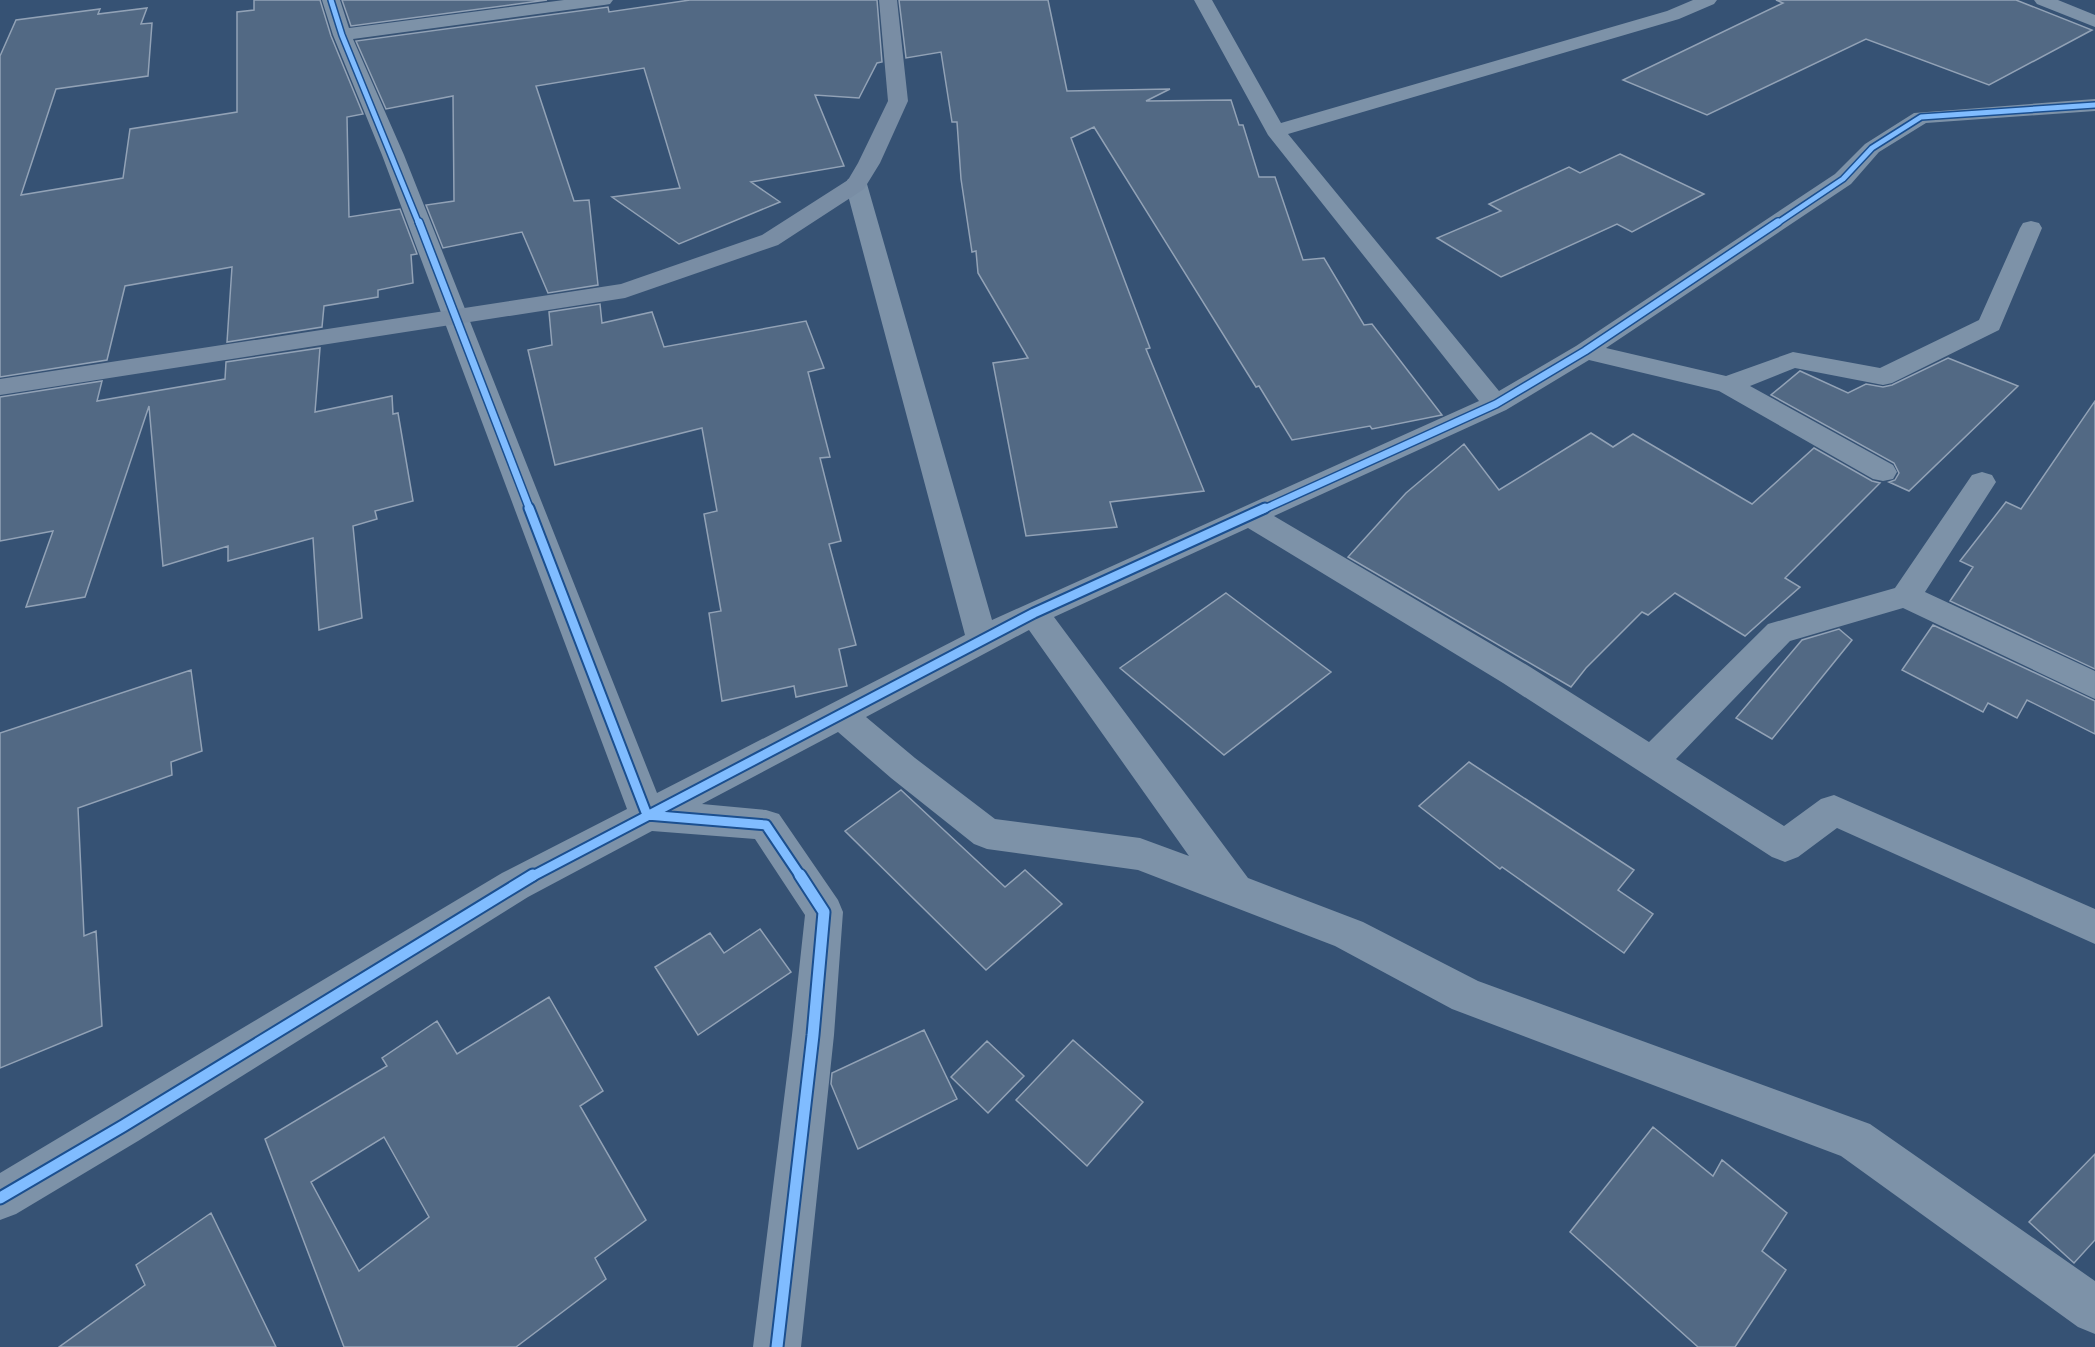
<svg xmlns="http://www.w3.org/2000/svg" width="2095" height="1347" viewBox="0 0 2095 1347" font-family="Helvetica,sans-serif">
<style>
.building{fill:#526984;stroke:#92a2b6;stroke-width:1.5;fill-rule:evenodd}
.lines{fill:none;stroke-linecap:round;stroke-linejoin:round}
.street{fill:#7d92a8;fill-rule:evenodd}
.secondary{fill:#798da4;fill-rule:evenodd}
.cycleway-far3-casing{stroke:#1b4f8f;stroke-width:8}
.cycleway-far2-casing{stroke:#1b4f8f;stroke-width:10}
.cycleway-far1-casing{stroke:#1b4f8f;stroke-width:13}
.cycleway-casing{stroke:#1b4f8f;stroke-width:15}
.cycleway-far3{stroke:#80bcff;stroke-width:5}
.cycleway-far2{stroke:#80bcff;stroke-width:7}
.cycleway-far1{stroke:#80bcff;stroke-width:9}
.cycleway{stroke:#80bcff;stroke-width:11}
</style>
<rect width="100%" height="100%" fill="#365274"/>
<path class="building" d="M254,0H320L331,36L363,114L347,117L349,217L400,209L417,254L411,255L413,283L378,290V297L324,306L322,327L227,342L232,267L125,286L107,360L0,377V56L16,20L100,9L98,14L147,8L141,24L152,23L148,76L56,89L21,195L123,178L130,129L237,112V12L254,10Z
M342,0H547L351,26Z
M690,0H877L882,62L877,63L859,98L815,95L844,166L751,182L780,202L679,244L612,197L680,188L644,68L536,86L574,201L589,200L598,285L548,293L522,232L443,248L426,205L454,201L453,96L386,109L356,41L608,7L609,12Z
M899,0H1048L1067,91L1170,89L1146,101L1231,100L1239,125H1243L1259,177H1275L1303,260L1324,258L1364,325L1372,324L1442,415L1372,429L1370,426L1292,440L1259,386L1256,387L1094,127L1071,138L1150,348L1146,349L1204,491L1110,502L1117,527L1026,536L993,363L1028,358L978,273L976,251L972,252L961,179L957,122H952L941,52L906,58Z
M1776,0H2016L2092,30L1989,85L1866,39L1707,115L1623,80L1783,3Z
M1620,154L1704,194L1632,232L1617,224L1501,277L1437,238L1501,211L1489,204L1569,167L1580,173Z
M600,304L602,323L652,312L664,347L806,321L824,368L808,372L830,457L820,458L841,541L829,544L856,645L839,649L847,686L796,697L794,686L722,701L709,613L721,611L704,514L717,511L702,428L555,465L528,350L552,345L549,312Z
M320,348L315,412L392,396L393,414L398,413L413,501L375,511L377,519L353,526L362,618L319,630L313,538L228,561V546L163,566L149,406L85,597L26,607L53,531L0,541V397L102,381L97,401L225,379L226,362Z
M1948,358L2018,386L1909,491L1889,482L1895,480L1899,473L1894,463L1771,395L1800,371L1848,393L1866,384L1883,387L1892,385Z
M2095,401V669L1950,601L1973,567L1960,561L2006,502L2021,509Z
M1591,433L1613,447L1633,434L1752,504L1814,448L1872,481L1880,483L1785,578L1800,587L1745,636L1675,593L1648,615L1642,612L1586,668L1571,687L1348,557L1406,493L1464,444L1499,490Z
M1226,593L1331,672L1224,755L1120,668Z
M1933,625L2095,701V734L2027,700L2017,718L1988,703L1983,712L1902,670Z
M1839,629L1852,640L1772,739L1736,718L1802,640Z
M191,670L202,751L171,762L172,775L78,808L84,936L96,931L102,1026L0,1068V733Z
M1469,762L1634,870L1618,890L1653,914L1624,953L1502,867L1500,869L1419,806Z
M901,790L1005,887L1025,870L1062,904L986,970L845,831Z
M760,929L791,972L698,1035L655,967L710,933L724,953Z
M549,997L603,1091L580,1106L646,1220L595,1258L606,1279L516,1347H344L265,1139L387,1066L382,1058L437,1021L457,1054ZM384,1137L429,1217L359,1271L311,1182Z
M924,1030L957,1099L858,1149L831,1084L832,1073Z
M1073,1040L1143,1102L1087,1166L1016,1100Z
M987,1041L1024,1076L988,1113L951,1077Z
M1653,1127L1713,1176L1722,1160L1787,1213L1762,1251L1786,1270L1735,1347H1698L1570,1232Z
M2095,1154V1240L2074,1263L2029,1222Z
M211,1213L276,1347H59L145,1285L136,1265Z"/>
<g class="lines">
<path class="street" d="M322,0H340L349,28L564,0H613L610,4L604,5L353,39L404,155L657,793L965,635L845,184L848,179L856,177L864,179L867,184L992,620L1479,401L1268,135L1194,0H1212L1281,123L1667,11L1693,0H1717L1714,4L1679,19L1288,134L1499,391L1576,346L1835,174L1865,144L1914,113L2095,99V111L1926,123L1879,152L1851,184L1606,348L1726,376L1793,352L1880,368L1979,320L2020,228L2023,223L2031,221L2039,223L2042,228L1999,330L1892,383L1883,385L1795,368L1750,386L1893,465L1897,472L1893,479L1883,481L1873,479L1719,391L1589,360L1506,410L1274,516L1527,665L1649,742L1768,624L1895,588L1972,475L1982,472L1992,475L1996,482L1925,592L2095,671V699L1903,608L1790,641L1676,759L1784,826L1821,799L1834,795L2095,909V944L1837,828L1798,857L1785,862L1772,857L1503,683L1248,528L1054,617L1248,878L1363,922L1478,981L1870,1124L2095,1281V1334L2078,1327L1841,1156L1452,1009L1335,946L1138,870L987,849L974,844L891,778L838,732L702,804L766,810L779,814L838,900L843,912L834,1035L801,1347H753L792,1035L805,915L755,839L652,831L528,897L138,1141L16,1214L0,1220V1173L502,873L627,809L382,155L333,35ZM1029,630L1189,856L1140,838L995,819L915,758L866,717Z
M2034,0H2058L2095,15V27L2037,4Z"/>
<path class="secondary" d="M879,0H897L908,101L880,163L864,189L778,245L625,298L0,395V379L621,284L762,235L848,180L858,163L888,101Z"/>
<g class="cycleway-far3-casing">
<path id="cycleway-far3" d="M331,0L342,35L419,224
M1776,224L1843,179L1872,148L1921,117L2095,105"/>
</g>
<g class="cycleway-far2-casing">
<path id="cycleway-far2" d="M419,222L530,510
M1262,510L1496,404L1585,351L1778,222"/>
</g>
<g class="cycleway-far1-casing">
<path id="cycleway-far1" d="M529,508L647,815L766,825L801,877
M531,877L1034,613L1265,508"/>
</g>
<g class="cycleway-casing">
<path id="cycleway" d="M0,1198L123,1126L533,875
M777,1347L813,1035L824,912L800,875"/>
</g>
<use href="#cycleway-far3" class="cycleway-far3"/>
<use href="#cycleway-far2" class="cycleway-far2"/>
<use href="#cycleway-far1" class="cycleway-far1"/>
<use href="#cycleway" class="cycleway"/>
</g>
</svg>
